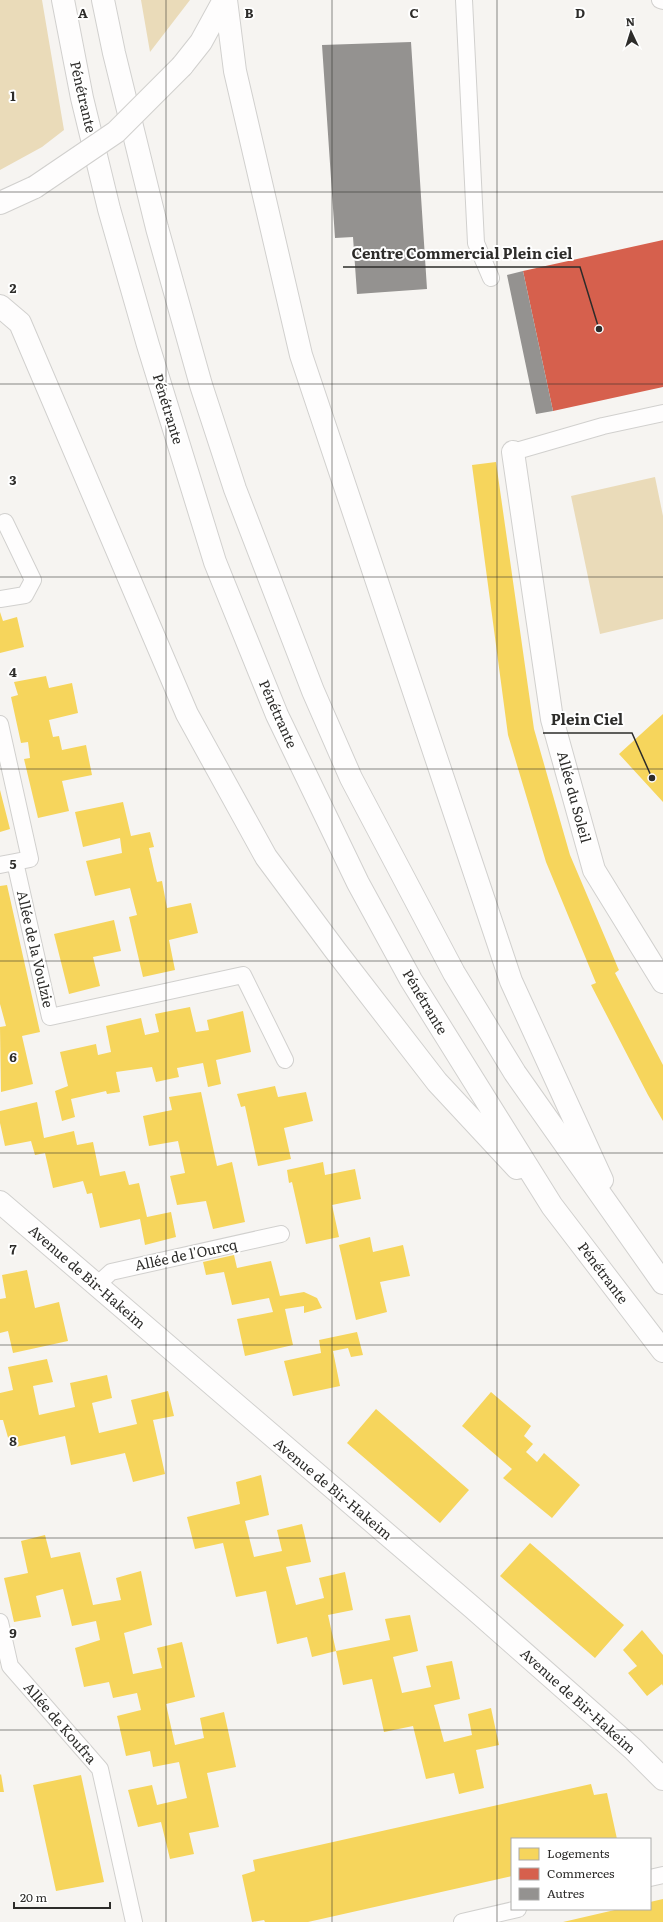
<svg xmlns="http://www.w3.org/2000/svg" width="663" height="1922" viewBox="0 0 663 1922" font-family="Literata,serif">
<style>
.green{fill:#eadbb9}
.homes{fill:#f6d55c}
.shops{fill:#d6604d}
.building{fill:#949290}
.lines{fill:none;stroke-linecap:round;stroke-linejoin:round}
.service-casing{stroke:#d1d0ce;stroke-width:18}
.minor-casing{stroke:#d1d0ce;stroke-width:24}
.primary-casing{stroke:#d1d0ce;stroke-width:24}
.service{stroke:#fefdfd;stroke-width:16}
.minor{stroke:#fefdfd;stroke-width:22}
.primary{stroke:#fefdfd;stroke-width:22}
.primary-bridge-casing{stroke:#d1d0ce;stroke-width:24;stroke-linecap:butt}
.primary-bridge{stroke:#fefdfd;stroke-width:22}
.grid{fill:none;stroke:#2d2c2a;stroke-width:1;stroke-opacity:0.55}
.labels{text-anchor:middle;stroke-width:4;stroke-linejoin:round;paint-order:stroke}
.street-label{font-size:14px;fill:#2d2c2a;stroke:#fff}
.grid-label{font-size:13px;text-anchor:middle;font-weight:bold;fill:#2d2c2a;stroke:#fff;stroke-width:4;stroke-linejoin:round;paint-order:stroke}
.leader{fill:none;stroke:#2d2c2a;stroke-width:1.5}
.callout-dot{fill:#2d2c2a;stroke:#fff;stroke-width:1.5}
.callout-label{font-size:15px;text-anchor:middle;font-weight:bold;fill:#2d2c2a;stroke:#fff;stroke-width:4;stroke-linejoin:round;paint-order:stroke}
</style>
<rect width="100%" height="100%" fill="#f6f4f1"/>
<path class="green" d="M0,0H42L64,130L42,147L0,170Z
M141,0H190L150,52Z
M655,477L663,516V619L600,634L571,496Z"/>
<path class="homes" d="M496,462L534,729L570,855L618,968L619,970L615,973L663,1065V1121L648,1095L591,985L596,983L546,862L508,735L472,465Z
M0,612L3,621L17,617L24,647L0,653Z
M46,676L49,688L72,683L78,713L49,720L53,737L59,736L62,750L86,745L92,775L62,781L69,811L38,818L24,759L30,758L28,742L21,743L11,697L18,695L14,682Z
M663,714V802L619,754Z
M0,790L10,829L0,832Z
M123,802L131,836L150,832L154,847L149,848L154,870L157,882L162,881L167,908L191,903L198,933L169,940L175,970L143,977L129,917L137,915L130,888L95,896L86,861L122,853L120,838L83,847L75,812Z
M7,885L40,1032L22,1036L33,1084L1,1092L0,1027L6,1026L0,1004V886Z
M114,920L121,951L93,957L100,986L69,994L54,934Z
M190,1007L196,1032L209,1030L207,1020L243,1011L251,1052L216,1060L221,1084L208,1087L203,1063L177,1068L179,1077L156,1082L152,1067L116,1072L120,1092L107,1094L106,1091L71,1099L75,1117L62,1121L55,1091L68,1086L60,1052L96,1044L98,1055L111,1052L106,1026L141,1018L145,1035L159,1032L155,1014Z
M275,1086L278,1097L306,1092L313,1121L284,1128L291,1159L258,1166L245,1106L241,1107L237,1094Z
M201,1092L217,1166L232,1162L245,1222L213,1229L206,1201L177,1205L170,1176L185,1173L178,1141L149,1146L143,1116L172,1110L169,1097Z
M37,1102L44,1138L74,1131L77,1145L93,1142L100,1176L125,1171L129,1185L139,1183L147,1217L171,1212L176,1237L145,1245L140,1219L100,1228L92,1193L87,1194L83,1181L53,1188L45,1153L35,1155L31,1141L5,1146L0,1123V1111Z
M323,1162L325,1175L355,1169L361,1199L332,1205L339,1237L306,1244L292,1182L289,1183L287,1170Z
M370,1237L373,1252L403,1245L410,1276L380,1282L387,1312L356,1320L339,1245Z
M234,1255L237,1268L271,1261L280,1296L304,1292L317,1298L322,1308L304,1313V1306L285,1309L293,1345L245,1356L237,1319L273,1312L269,1298L232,1305L224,1272L206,1275L203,1262Z
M27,1270L35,1308L59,1302L68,1341L13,1353L8,1331L0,1333V1299L6,1298L2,1275Z
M357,1332L363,1355L351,1357L348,1348L333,1351L340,1386L293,1396L284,1361L321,1353L319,1340Z
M47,1359L53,1382L33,1386L39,1415L75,1407L70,1383L107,1375L112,1398L92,1403L99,1433L137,1424L131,1400L168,1391L174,1416L153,1420L165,1474L133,1482L125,1453L71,1465L65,1436L11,1448L3,1420H0V1393L13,1390L8,1367Z
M491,1392L531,1426L524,1436L533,1444L526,1452L537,1462L544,1453L580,1485L552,1518L503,1478L512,1469L462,1426Z
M376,1409L469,1490L440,1523L347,1443Z
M261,1475L269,1515L245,1521L254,1557L282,1551L277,1530L302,1524L311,1562L286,1567L296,1605L324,1598L319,1578L345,1572L353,1610L328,1615L336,1651L312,1657L307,1637L277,1644L266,1591L236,1597L223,1543L195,1549L187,1517L240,1504L236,1482Z
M45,1535L51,1558L80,1552L93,1605L121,1600L116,1578L141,1571L152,1625L124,1633L133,1674L162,1668L157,1648L182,1642L195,1697L166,1704L175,1745L204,1738L200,1718L224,1712L236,1767L207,1773L219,1827L189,1833L194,1854L170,1859L161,1822L138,1827L128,1790L152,1785L157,1805L187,1798L179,1762L153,1767L150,1751L126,1756L117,1716L141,1710L137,1693L113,1698L109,1682L84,1687L75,1648L100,1640L96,1621L72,1626L63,1589L36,1596L41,1617L14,1622L4,1578L28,1573L21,1541Z
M530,1543L624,1625L595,1658L500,1576Z
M410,1615L418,1651L393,1657L402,1693L431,1687L426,1666L452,1661L460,1699L434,1705L444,1742L472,1735L468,1714L491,1708L499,1745L476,1750L484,1788L459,1794L454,1773L426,1779L413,1726L384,1732L372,1679L343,1685L336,1651L390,1640L385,1619Z
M642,1630L663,1655V1686L662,1684L647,1696L628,1673L637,1666L623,1650Z
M1,1774L4,1792H0V1775Z
M81,1775L104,1882L56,1891L33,1785Z
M591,1784L594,1795L607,1793L617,1839H512V1876L308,1922H265L264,1920L252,1922L242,1875L255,1871L253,1860Z
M663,1899V1922H563L619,1909H650V1902Z"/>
<path class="shops" d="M663,240V387L553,411L523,271Z"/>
<path class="building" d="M411,42L427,289L357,294L353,237L335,238L322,45Z
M523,271L553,411L536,414L507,275Z"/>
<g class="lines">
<g class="service-casing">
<path id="service" d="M464,0L476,243L491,278
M660,0L663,1
M513,452L603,426L663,413
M0,599L25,595L33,580L5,522
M0,724L30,859L15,862L50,1017L243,975L285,1060
M0,865L15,862
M97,1285L111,1272L281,1234
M0,1622L10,1666L100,1769L134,1922
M650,1878L663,1875
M462,1922L518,1909"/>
</g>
<g class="minor-casing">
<path id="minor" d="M513,452L552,719L594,870L663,982
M0,1202L473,1608L633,1749L663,1779"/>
</g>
<g class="primary-casing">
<path id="primary" d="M63,0L82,98L109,209L148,345L215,562L277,715L358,883L411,980L552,1206L663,1351
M103,0L114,53L157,228L201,385L235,489L313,691L351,778L454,973L515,1073L663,1283
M226,0L235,71L301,355L511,981L602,1180
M182,66L201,42L224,0
M0,203L35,187
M0,306L20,323L187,714L266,857L335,950L437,1082L517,1168"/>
</g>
<use href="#service" class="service"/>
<use href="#minor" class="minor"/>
<use href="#primary" class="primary"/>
<g class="primary-bridge-casing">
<path id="primary-bridge" d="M35,187L116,132L182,66"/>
</g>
<use href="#primary-bridge" class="primary-bridge"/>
</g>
<path class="grid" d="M166,0V1922M332,0V1922M497,0V1922M0,192H663M0,384H663M0,577H663M0,769H663M0,961H663M0,1153H663M0,1345H663M0,1538H663M0,1730H663"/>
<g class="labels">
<g class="street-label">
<text transform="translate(83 97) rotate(77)" y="5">Pénétrante</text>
<text transform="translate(168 409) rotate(73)" y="5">Pénétrante</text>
<text transform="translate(278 714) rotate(66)" y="5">Pénétrante</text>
<text transform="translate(574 797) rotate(75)" y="5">Allée du Soleil</text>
<text transform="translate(35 949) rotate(77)" y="5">Allée de la Voulzie</text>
<text transform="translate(425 1002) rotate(59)" y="5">Pénétrante</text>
<text transform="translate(186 1255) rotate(-12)" y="5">Allée de l'Ourcq</text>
<text transform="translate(603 1273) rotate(53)" y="5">Pénétrante</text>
<text transform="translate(87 1277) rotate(41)" y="5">Avenue de Bir-Hakeim</text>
<text transform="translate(333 1489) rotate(40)" y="5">Avenue de Bir-Hakeim</text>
<text transform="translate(578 1701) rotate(42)" y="5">Avenue de Bir-Hakeim</text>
<text transform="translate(60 1723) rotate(49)" y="5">Allée de Koufra</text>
</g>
</g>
<g class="grid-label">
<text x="83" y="18">A</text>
<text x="249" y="18">B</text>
<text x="414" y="18">C</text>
<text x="580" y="18">D</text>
<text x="13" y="101">1</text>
<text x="13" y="293">2</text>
<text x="13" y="485">3</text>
<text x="13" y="677">4</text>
<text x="13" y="869">5</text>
<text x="13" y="1062">6</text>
<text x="13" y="1254">7</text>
<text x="13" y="1446">8</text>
<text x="13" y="1638">9</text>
</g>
<path class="leader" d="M599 329L580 267H343M652 778L632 733H543"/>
<g class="callout-dot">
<circle cx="599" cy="329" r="4"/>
<circle cx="652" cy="778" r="4"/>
</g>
<g class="callout-label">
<text x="462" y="259">Centre Commercial Plein ciel</text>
<text x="587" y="725">Plein Ciel</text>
</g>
<rect x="511" y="1838" width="140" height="72" fill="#ffffff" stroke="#ababaa"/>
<rect x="519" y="1848" width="20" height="12" fill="#f6d55c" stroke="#ababaa"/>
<text x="547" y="1858" font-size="12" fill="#2d2c2a">Logements</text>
<rect x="519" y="1868" width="20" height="12" fill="#d6604d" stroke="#ababaa"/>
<text x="547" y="1878" font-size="12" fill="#2d2c2a">Commerces</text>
<rect x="519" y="1888" width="20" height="12" fill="#949290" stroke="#ababaa"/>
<text x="547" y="1898" font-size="12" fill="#2d2c2a">Autres</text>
<g transform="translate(631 32) rotate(356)" stroke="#ffffff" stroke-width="3" paint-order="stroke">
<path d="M0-3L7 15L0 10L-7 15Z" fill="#2d2c2a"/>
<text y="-6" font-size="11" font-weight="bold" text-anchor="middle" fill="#2d2c2a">N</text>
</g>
<path d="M14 1902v6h96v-6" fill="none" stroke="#2d2c2a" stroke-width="2"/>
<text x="20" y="1902" font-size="12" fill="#2d2c2a" stroke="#ffffff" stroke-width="3" paint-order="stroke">20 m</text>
</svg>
